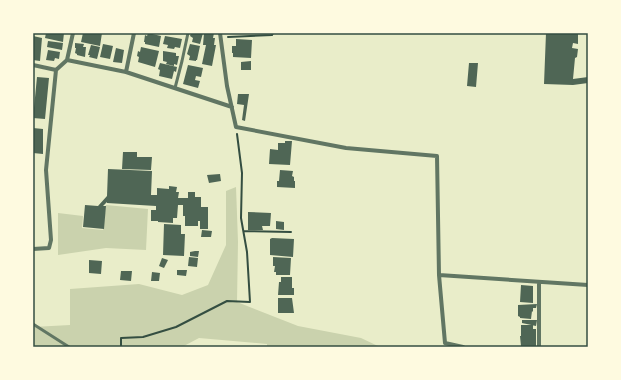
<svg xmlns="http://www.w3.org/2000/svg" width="621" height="380" viewBox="0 0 621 380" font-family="'Alegreya Sans',sans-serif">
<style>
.green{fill:#cad2ad}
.building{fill:#4f6655}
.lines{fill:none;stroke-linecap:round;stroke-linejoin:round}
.path{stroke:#344e41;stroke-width:2}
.service{stroke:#617663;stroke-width:3}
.minor{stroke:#617663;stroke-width:4}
.neatline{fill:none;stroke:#344e41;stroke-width:1.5}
</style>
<rect width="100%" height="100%" fill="#e9edc9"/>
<path class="green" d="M236,187L238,242L237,302L298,326L361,338L380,347H267V344L199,338L182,347H33V327L70,325V289L139,284L182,295L208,285L226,245V191Z
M106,205L148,209L146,250L106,248L58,255V213L83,216L82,228L103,230Z"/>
<path class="building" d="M46,33H64L63,42L45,38Z
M83,33H102L100,46L81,42Z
M148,33L161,36L159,47L145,44V42H144L145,35L147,36Z
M191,33H203L200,44L192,42L193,38L190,36Z
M204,33H214L213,38H215L214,45H216L212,66L202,64L206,45H203Z
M546,33H578V44L573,43L572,48L578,49L577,57L575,58L573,79L588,77V83L573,85L544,84Z
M33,36L42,38L40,61L33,60Z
M165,36L182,39L180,48L175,47L174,49L167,48L168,45L163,44Z
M236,39L252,40L251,58L233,57V53H232V46H236Z
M48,41L63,43L62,50L47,47Z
M75,43L84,44L83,47H86L85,57L77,55V54L75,53L76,48H75Z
M103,44L113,46L110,59L100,57Z
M190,44L200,46L197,60H196V61L189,60L190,56L187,54Z
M91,45L100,47L97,59L89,57L90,55H88Z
M141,47L159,51L155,67L138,62L139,57L137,56L138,51L140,52Z
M116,48L124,50L122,63L113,62Z
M48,50L60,52L59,59L55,58L54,61L46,60Z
M163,51L176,53V56H179L177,65L174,64V66L166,64L167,62L163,61Z
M251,61V70H241V62Z
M160,63L177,67L176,72L174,71L172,79L159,76L160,70L158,69Z
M469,63H478L476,87L467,86Z
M188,65L203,68L201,77L196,76L195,80L200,81L198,88L183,84Z
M37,77L49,78L45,119L33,118Z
M238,94H249L245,121L242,120L244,105L237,104Z
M33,128L43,129V154L33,153Z
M285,141H292L290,165L269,164L270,149L278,150V143H285Z
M123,152H137V157H152L151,170L122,169Z
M108,169L152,171L151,195H157V188L169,189V186L177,187L176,192H179L178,198H188V192H195V197H201V207H208V229H200V221H198V226H185V216H183V205H178L177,218H173V223L158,222V221H151V210H156V206L107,203V202L103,206H106L104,229L83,227L85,205L98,206L107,196Z
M280,170L293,171L292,176L294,177V181H295V188L277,187V181H279Z
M220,174L221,181L209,183L207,175Z
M248,212L271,213L270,226H262L263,230H248Z
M276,221L284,222V230L276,229Z
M164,224L181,225V234H185L184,256L163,255Z
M202,230L212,231L211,237H201Z
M272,238L294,239L293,257L270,255V239Z
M195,251H199L198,257L190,256V252Z
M189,257L198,258L197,267L188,266Z
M273,257L291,258L290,275H276V272H274L275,266H273Z
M162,258L168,260L164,268L159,266Z
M89,260L102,261L101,274L89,273Z
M177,270H187L186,276L177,275Z
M121,271H132L131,281L120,280Z
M152,272L160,273L159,281H151Z
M281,277H292V288H294V295H278L279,282H281Z
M521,285L533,286V303L520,302Z
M278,298H292L294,313H278Z
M537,304L536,308H533V312L532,311L531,319L520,318V317L518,316V305Z
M522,320H537L536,326L522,323Z
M521,325H533V329H536V346H521L520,336H521Z"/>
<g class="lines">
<path class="path" d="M228,37L272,35L273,33
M244,231L291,232
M121,347V338L143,337L176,327L227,301L250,302L247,252L241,218L242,173L237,134"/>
<path class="service" d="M175,88L182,61L188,33
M33,324L69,347"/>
<path class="minor" d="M220,33L227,86L236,127L346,148L437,156L439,275L445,343L463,347
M67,60L126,72L232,107
M33,65L56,70
M126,72L134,33
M33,249L49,248L51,240L46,170L56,70L67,60L73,33
M439,275L588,285
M539,282V347"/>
</g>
<rect width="621" height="380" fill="none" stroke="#fefae0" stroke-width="68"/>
<rect x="34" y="34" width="553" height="312" class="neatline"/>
</svg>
